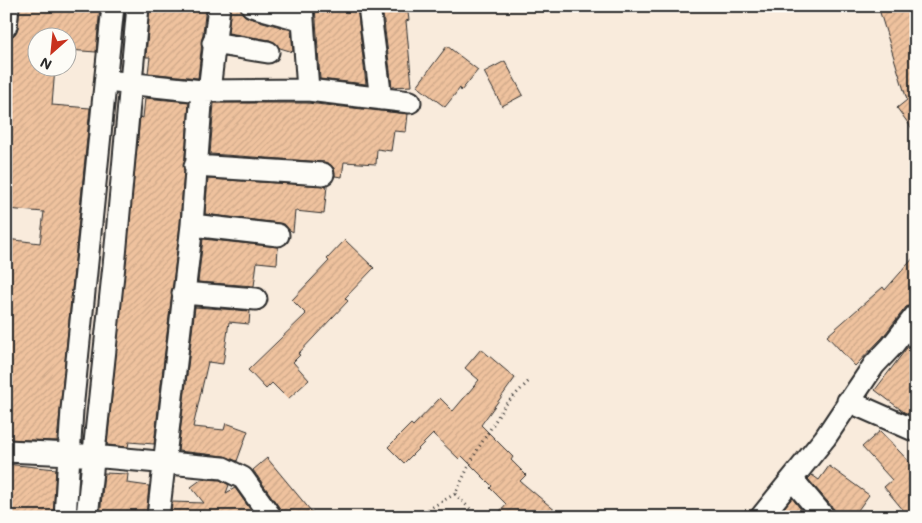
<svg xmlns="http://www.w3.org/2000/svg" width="922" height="523" viewBox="0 0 922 523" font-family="Mali,sans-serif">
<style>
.building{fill:url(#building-hatch);stroke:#2b2b2b}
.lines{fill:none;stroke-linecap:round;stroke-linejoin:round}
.minor-casing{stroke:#2b2b2b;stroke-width:25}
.path{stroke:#2b2b2b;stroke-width:3;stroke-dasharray:1 4;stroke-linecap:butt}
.minor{stroke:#fdfcf7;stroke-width:21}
</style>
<defs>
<pattern id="building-hatch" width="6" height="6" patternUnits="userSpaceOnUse" patternTransform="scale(1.25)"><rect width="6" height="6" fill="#efc29e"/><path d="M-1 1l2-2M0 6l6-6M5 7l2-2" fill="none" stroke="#cda788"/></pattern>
</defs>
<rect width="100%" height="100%" fill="#f9ebdc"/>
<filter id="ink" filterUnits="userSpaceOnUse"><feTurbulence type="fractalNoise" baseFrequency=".02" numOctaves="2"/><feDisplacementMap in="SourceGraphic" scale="10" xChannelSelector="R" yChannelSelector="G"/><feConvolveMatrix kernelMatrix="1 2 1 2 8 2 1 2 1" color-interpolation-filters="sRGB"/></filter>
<g filter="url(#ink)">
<path class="building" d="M20,6H100L96,52L68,50V38H38V68H55L52,105L90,108L57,441L6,439V239L40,243L44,212L6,209V91L11,37L18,28Z
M150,6H206L198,78L148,73L150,57H146Z
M231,6H240L243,14L249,18L291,30L293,52L280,48L270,40L228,33Z
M315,6H357L366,84L320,79Z
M382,6H407L409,20L406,21L412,86L392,87Z
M878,6H916V134L897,108L907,100Z
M447,46L478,70L461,91L460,88L445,107L417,86Z
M505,61L523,95L502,106L484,72Z
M145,98L189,102L180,224L154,444L129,442L128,447L107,445L140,117L143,118Z
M214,103H307L408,114L406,132L394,131L391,151L377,149L376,164L344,162L342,177L335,176L334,168L324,162L210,154Z
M208,179L327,186L324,214L295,211L293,232L279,223L205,214Z
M203,239L278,247L277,264L257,262L254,286L198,282Z
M345,240L374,268L345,298L348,301L298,354L300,355L293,362L309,380L288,399L272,383L266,389L248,370L306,314L292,300L329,261L327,259Z
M916,255V303L906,307L882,338L855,366L827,336L883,287L885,290Z
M195,307L250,311L249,324L229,322L223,364L208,362L193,427L224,430L226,423L248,431L237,461L224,456L178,451Z
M916,336V417L904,412L875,390Z
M481,349L515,378L481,425L513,457L511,460L526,475L520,481L563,517H495L506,504L490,488L492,486L462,456L459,459L433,434L404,463L388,447L411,424L413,426L440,398L453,411L479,380L465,368Z
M880,431L916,469V517H909L884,487L892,480L862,447Z
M267,458L316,517H283L281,510L253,470Z
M6,464L56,469L53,517H6Z
M829,466L869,495L853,517H836L834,509L808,479L812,475L819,480Z
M104,473L128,474L127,483L149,486L146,517H100Z
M202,479L220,480L229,485L226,493L235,488L252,512L246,517H171L172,502L204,503L191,487Z
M792,498L806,516L777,517Z"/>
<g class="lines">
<g class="minor-casing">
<path id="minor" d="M252,6L303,20
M302,6L308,90
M369,6L381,99
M6,26L8,6
M213,43L268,52
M116,82L202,91L308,90L410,102
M209,91L219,6
M195,166L323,174
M192,225L278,235
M183,293L256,299
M848,401L916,431
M6,451L71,454L223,468L243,478L271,517
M792,479L824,517
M65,517L72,410L113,6
M87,517L115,256L138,6
M158,517L192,225L202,91
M761,517L825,438L874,365L892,346L916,315"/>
</g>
<path class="path" d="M455,494L478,517
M415,517L455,494L476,452L505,405L529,381"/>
<use href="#minor" class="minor"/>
</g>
</g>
<rect width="922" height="523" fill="none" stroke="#fdfcf7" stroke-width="25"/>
<rect x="12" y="12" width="897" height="498" fill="none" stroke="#2b2b2b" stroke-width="2" filter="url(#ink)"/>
<g transform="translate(52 52) rotate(207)"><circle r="24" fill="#fdfcf7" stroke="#a9a8a5"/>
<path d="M0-4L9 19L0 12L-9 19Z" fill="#c8321e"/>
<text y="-8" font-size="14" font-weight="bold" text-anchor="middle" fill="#2b2b2b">N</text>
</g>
</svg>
